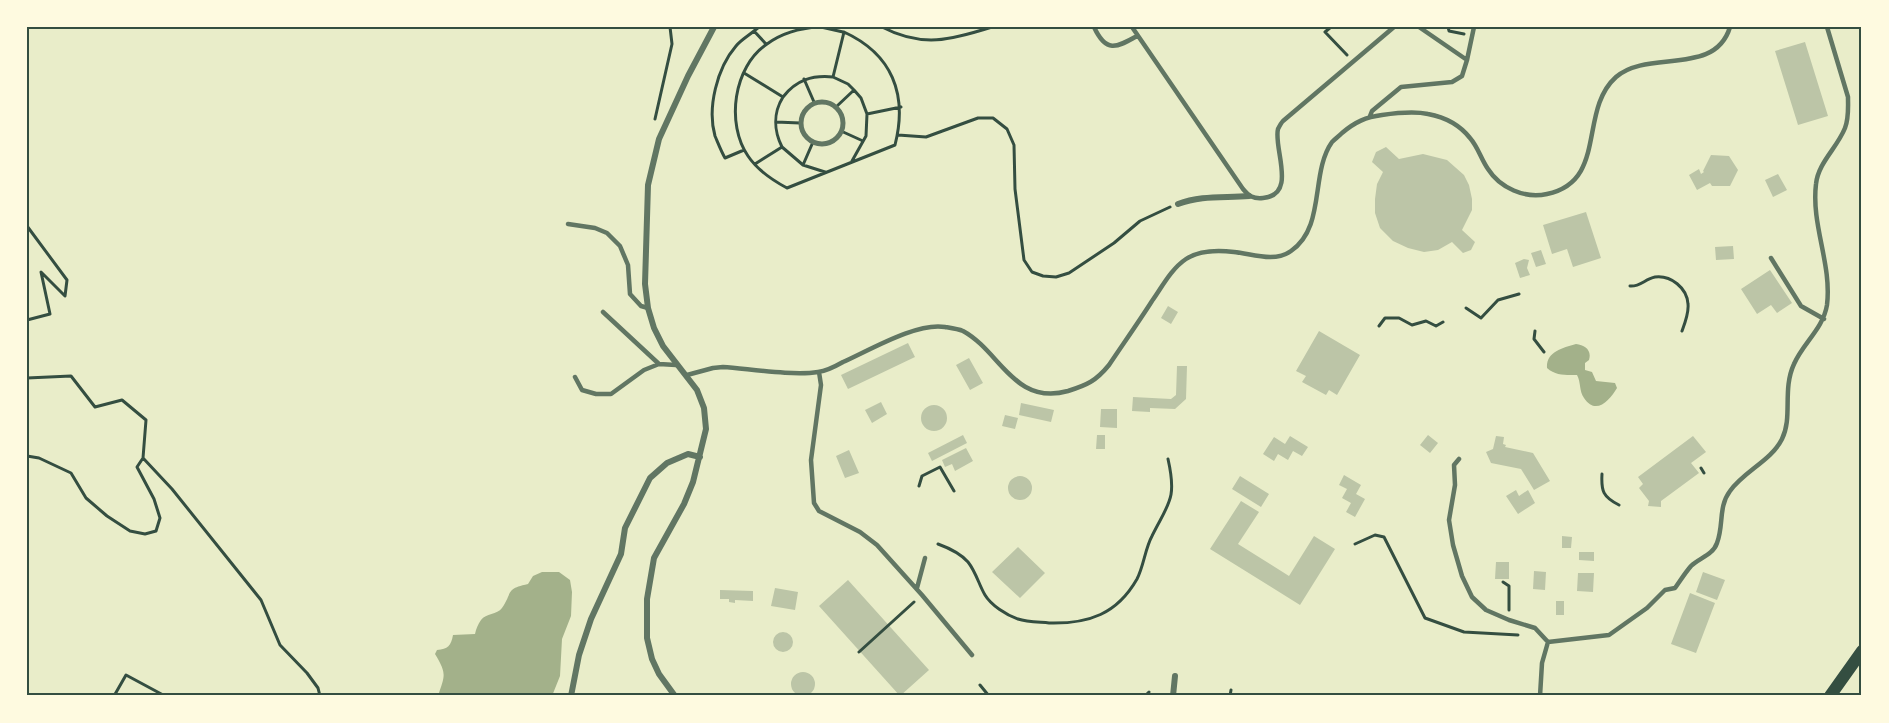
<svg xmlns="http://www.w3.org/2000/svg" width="1889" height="723" viewBox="0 0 1889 723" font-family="'Varela Round',sans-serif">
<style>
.water{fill:#a3b18a}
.building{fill:#bcc5a7}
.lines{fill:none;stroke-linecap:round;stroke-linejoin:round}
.path{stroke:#344e41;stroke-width:3}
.service{stroke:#617663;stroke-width:4.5}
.pedestrian{stroke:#617663;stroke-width:5}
.minor{stroke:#617663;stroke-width:6}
.secondary{stroke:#344e41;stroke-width:12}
.neatline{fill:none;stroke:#344e41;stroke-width:2}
</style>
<rect width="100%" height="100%" fill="#e9edc9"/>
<path class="water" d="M1576,344C1585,345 1592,350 1589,360L1585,363V370L1592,372L1596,381L1615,383L1617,388C1610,400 1596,416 1584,398C1579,391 1581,382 1577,375C1566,375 1556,376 1547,368C1546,352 1562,348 1576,344Z
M542,572H559L570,580L572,592L571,616L562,639L560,676L552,696H438C445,675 447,674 435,654L437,650C448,649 451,646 453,635L475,634C476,629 478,624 481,620C486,613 497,615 502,608C513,592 505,589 528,584L533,576Z"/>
<path class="building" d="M1805,42L1828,116L1798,125L1775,51Z
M1386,147L1399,159L1423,154L1447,160L1464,175L1469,185L1472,199V210L1462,230L1475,242L1471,250L1463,253L1452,242L1438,250L1424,252L1408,248L1393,241L1380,228L1375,213V199L1377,184L1383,172L1372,162L1376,152Z
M1711,155L1729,156L1738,170L1730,186H1712L1710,183L1697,190L1689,175L1699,169L1701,174L1704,172L1703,171Z
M1778,174L1787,190L1773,197L1765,180Z
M1586,212L1601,258L1573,267L1567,249L1552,254L1543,225Z
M1733,246L1734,259L1716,260L1715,247Z
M1541,250L1546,264L1536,267L1531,253Z
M1524,259L1529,260L1527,268L1530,275L1520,278L1515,263Z
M1770,270L1792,303L1777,313L1771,305L1757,314L1741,289Z
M1168,306L1178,312L1171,324L1161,318Z
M1319,331L1360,355L1337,395L1329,390L1326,395L1302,382L1306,376L1296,371Z
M908,343L915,357L848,389L841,375Z
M969,358L983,383L970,390L956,365Z
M1177,366H1187L1186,399L1175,409L1150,408V412L1132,411L1133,397L1171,399L1176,395Z
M881,402L887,414L872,423L865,410Z
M1021,403L1054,410L1051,422L1019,415Z
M921 418a13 13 0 1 1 26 0a13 13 0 1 1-26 0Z
M1101,409H1117V428L1100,427Z
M1005,415L1018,418L1015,429L1002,426Z
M963,435L967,443L932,461L928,453Z
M1097,435H1105V449H1096Z
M1428,435L1438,443L1430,453L1420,445Z
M1290,436L1308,447L1302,456L1293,451L1288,460L1278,454L1274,461L1263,454L1274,437L1285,444Z
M1496,436L1504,437L1503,444L1506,445L1505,447L1533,453L1550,481L1534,490L1521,469L1491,463L1486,452L1493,449Z
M1693,436L1706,452L1691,463L1699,473L1661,501V507L1648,506L1649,501L1639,488L1643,484L1638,477Z
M966,448L973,461L955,471L952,464L945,467L942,460Z
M849,450L859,473L845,478L836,456Z
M1344,475L1361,485L1356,494L1365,499L1355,517L1346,512L1351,503L1342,498L1347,489L1339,485Z
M1240,476L1269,494L1261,507L1232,489Z
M1008 488a12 12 0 1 1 24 0a12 12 0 1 1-24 0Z
M1516,490L1519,496L1528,490L1535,503L1518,514L1506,496Z
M1241,501L1259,512L1238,544L1289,576L1314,536L1335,549L1300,605L1210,549Z
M1562,536L1572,537L1571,548H1562Z
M1018,547L1045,573L1020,598L992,572Z
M1579,552H1594V561L1579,560Z
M1496,562H1509V579H1495Z
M1534,571L1546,572L1545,590L1533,589Z
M1703,572L1725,580L1717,600L1696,592Z
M1578,573H1594L1593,592L1577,591Z
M848,580L929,670L900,696L819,606Z
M775,588L798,592L795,610L771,606Z
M720,590L753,591V601L735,600V603L729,602V599H720Z
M1690,593L1715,603L1696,653L1671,644Z
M1556,601H1564V615H1556Z
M773 642a10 10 0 1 1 20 0a10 10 0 1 1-20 0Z
M791 684a12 12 0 1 1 24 0a12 12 0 1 1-24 0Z"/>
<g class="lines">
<path class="path" d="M759,27L754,31L766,44
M821,27L843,32
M882,27C922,48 951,40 992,27
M1331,27L1325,32L1347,55
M1448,27L1449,31L1464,34
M744,73L783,97C773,113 774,131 782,147
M833,77L848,84L854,90
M804,79L814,102
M783,97C796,80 812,75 833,77L844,32C892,54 908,94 895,145L787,188C772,180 758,171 748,156C726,124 733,67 767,44C782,33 800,28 819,27
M836,107L854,90L861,98L867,114
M655,119L672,44L670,27
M776,122L800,123
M841,131L863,141
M898,135L926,137L978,118H993L1007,129L1014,145L1015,189L1024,260L1032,272L1043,276L1056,277L1069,273L1114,243L1140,221L1170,207
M744,150L725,158C721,151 718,143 715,136C707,108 717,68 736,46C741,40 748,36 754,31
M852,161L866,136L867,114L901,107
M755,164L782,147L803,165L825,172
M803,165L813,142
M27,226L67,280L65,296L41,272L50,314L27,320
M1630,286C1640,287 1645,279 1655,277C1671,275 1687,288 1688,304C1689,313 1685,323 1682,331
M1466,308L1481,318L1498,300L1519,294
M1379,326L1385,318H1399L1412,325L1426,321L1436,326L1443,322
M1535,331L1534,339L1544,352
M27,378L71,376L95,407L122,400L146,420L143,458
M27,456L39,458L71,473L86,498L107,516L130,531L145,534L156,531L160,518L154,499L137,467L143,458L172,489L261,600L280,645L307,673L318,688L320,696
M1701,468L1704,473
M1602,474C1601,491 1603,497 1619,505
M919,486L922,476L940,467L954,491
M938,544C949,548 960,553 968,562C976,572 979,585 985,595C991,605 1006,615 1018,619C1027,622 1039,622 1049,623C1089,624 1117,614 1137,579C1144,565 1145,549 1152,536C1169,502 1177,499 1168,459
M1355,544L1375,535L1384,537L1425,618L1464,632L1518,635
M1503,582L1509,586V610
M859,652L914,602
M980,685L989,696
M114,696L126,675L165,696
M1145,696L1149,692
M1230,696L1231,690"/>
<path class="service" d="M1094,27C1106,53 1116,48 1137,36
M1132,27L1243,189C1249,196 1253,199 1263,198C1298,195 1273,148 1278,129C1279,127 1281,123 1283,121L1394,27
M1419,27L1467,60
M1370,116L1372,111L1401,87L1452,82L1462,76L1467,60L1474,27
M568,224L595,228L607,233L620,246L628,265L630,294L641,306L648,308
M1771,258L1801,306L1824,319
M603,312L659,364L676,365
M819,372L821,385L811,460L814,503L819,511L860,532L877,545L922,595L972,655
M687,375L713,368L723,367C750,369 793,376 818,372C827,371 836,366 843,362C870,350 917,322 945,327C951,328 958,329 963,331C1000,351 1014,406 1068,391C1087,385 1096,381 1109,365C1123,344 1138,323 1152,301C1162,287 1171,269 1186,259C1200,250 1218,250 1234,252C1253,254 1274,263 1291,251C1326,227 1310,173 1332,142C1335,139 1339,136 1342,133C1355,122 1366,117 1382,115C1396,113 1414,111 1428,114C1444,117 1459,124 1470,138C1478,147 1481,159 1488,169C1500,188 1525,199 1547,194C1608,181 1578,111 1616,77C1648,49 1715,77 1730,27
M575,377L582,390L596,394H611L644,370L659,364
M1459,459L1454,465L1455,485L1449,520L1453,545L1462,576L1472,597L1486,610L1509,620L1535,628L1548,642L1609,635L1647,608L1665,590L1675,588C1680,581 1685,573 1691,566C1699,558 1713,555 1717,543C1724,525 1718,507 1730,491C1744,471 1771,461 1782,439C1793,417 1782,390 1794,364C1803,343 1823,329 1827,305C1832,264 1811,225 1816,184C1818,163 1837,148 1845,128C1849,118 1848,108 1848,97L1827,27
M917,588L925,558
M1540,696L1542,663L1548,642"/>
<path class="pedestrian" d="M801 123a21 21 0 1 1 42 0a21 21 0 1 1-42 0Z"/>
<path class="minor" d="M1178,204C1201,195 1224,198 1249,196
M571,696L579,655L591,619L621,554L625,528L650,478L667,463L688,454L700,457
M675,696L659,674L652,659L647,638V599L654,558L684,504L693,482L706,429L704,408L697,390L663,346L654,328L648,308L645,284L648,185L659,139L688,76L714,27
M1173,696L1175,676"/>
<path class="secondary" d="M1830,696L1862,651"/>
</g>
<rect width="1889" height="723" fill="none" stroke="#fefae0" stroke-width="57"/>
<rect x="28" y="28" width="1832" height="666" class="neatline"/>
</svg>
